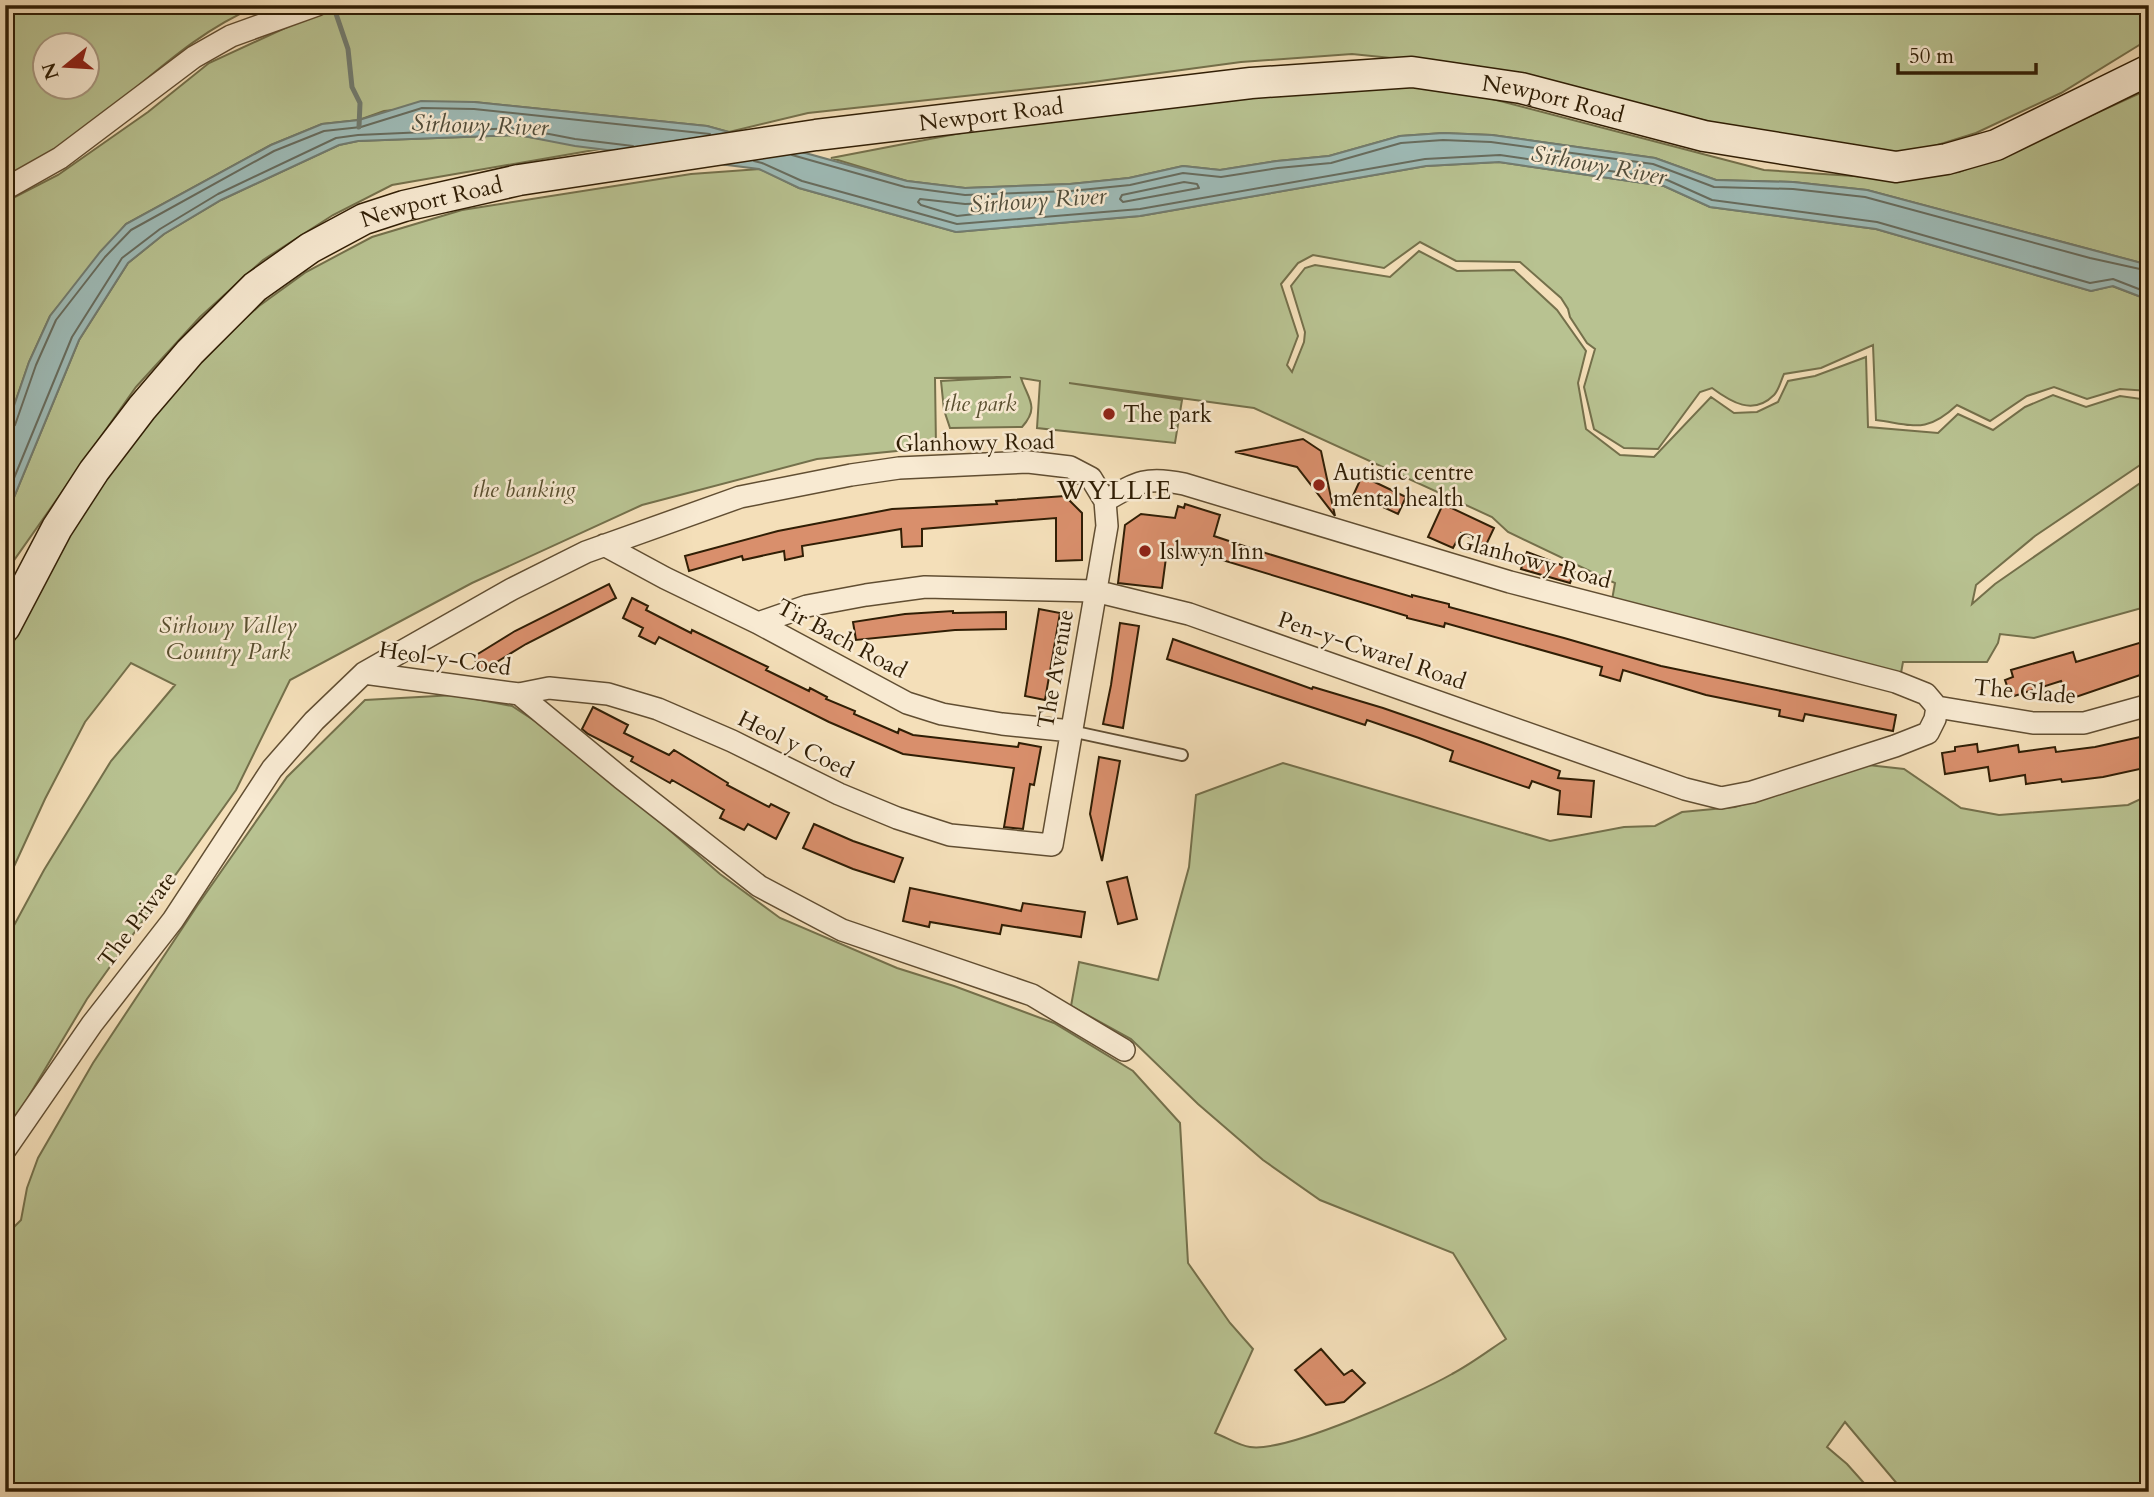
<svg xmlns="http://www.w3.org/2000/svg" width="2154" height="1497" viewBox="0 0 2154 1497" font-family="Cardo,serif">
<style>
.green{fill:#b8c291;stroke:#74704b;stroke-width:2;fill-rule:evenodd}
.water{fill:#9ebbb7;stroke:#727c70;stroke-width:2}
.lines{fill:none;stroke-linecap:round;stroke-linejoin:round}
.shore{stroke:#676c5e;stroke-width:2}
.stream{stroke:#727c70;stroke-width:5}
.building{fill:#d98f6c;stroke:#301e05;stroke-width:2}
.service-casing{stroke:#614e32;stroke-width:14}
.minor-casing{stroke:#614e32;stroke-width:24}
.secondary-casing{stroke:#301e05;stroke-width:33}
.service{stroke:#f8ead2;stroke-width:10}
.minor{stroke:#f8ead2;stroke-width:21}
.secondary{stroke:#f8ead2;stroke-width:30}
.poi-dot{fill:#8f2418;stroke:#f8ead2;stroke-width:2.5}
.labels{text-anchor:middle;stroke-width:5;stroke-linejoin:round;paint-order:stroke}
.street-label{font-size:23px;fill:#301e05;stroke:#f8ead2}
.park-label{font-size:23px;font-style:italic;fill:#594f2f;stroke:#f8ead2}
.poi-label{font-size:23px;fill:#301e05;stroke:#f8ead2;text-anchor:start}
.water-label{font-size:24px;font-style:italic;fill:#514d3a;stroke:#f8ead2}
.quarter-label{font-size:26px;letter-spacing:2px;fill:#301e05;stroke:#f8ead2}
</style>
<rect width="100%" height="100%" fill="#f4dfb9"/>
<filter id="stains"><feTurbulence type="fractalNoise" baseFrequency=".00286" numOctaves="4"/><feColorMatrix values="0 0 0 0 .2 0 0 0 0 .09 0 0 0 0 .02 0 0 0 .5 -.17"/></filter>
<radialGradient id="worn" r=".72"><stop offset=".6" stop-color="#630" stop-opacity="0"/><stop offset="1" stop-color="#630" stop-opacity=".3"/></radialGradient>
<path class="green" d="M5,5H260C194,31 144,84 88,127C62,146 33,161 5,179ZM46,46H88V88H46Z
M2149,5V39L2061,93L1976,133L1915,152H1876L1711,122L1480,67L1352,54L1241,62L1085,83L808,113L729,132L707,126L474,102L384,111L359,120L322,124L271,145L126,224L50,316L29,362L5,432V202L58,175L148,112L209,63L333,6Z
M1418,85L1477,95L1764,170L1898,179L1959,172L2011,152L2149,89V265L1867,190L1793,182L1716,180L1655,158L1492,135L1443,133L1400,136L1329,156L1277,161L1220,170L1183,166L1129,178L1070,184L965,188L907,181L831,158L987,128L1183,101Z
M518,135L600,149L392,185L333,215L263,260L200,317L136,387L5,573V519L79,340L128,263L164,234L221,200L339,145L358,141Z
M1499,162L1664,186L1710,207L1876,229L2091,291L2112,286L2149,300V391L2120,389L2087,399L2054,387L2027,396L1990,421L1957,405C1926,434 1914,425 1876,420L1873,345L1821,368L1784,374C1781,380 1779,390 1774,395C1753,416 1731,402 1712,388L1700,392L1658,449L1624,448L1594,429L1584,387L1595,349L1587,343L1570,317L1568,309L1561,298L1520,262L1456,261L1420,242L1384,268L1313,255L1298,263L1281,284L1298,336L1287,365L1292,372L1304,342L1305,332L1291,286L1305,268L1315,265L1390,277L1419,251L1457,271L1514,270L1557,310L1586,351L1578,383L1586,429L1620,455L1654,457L1711,397L1734,413L1757,412L1778,402L1788,381L1815,376L1866,357L1868,427L1938,433L1958,414L1993,430L2025,407L2053,395L2086,407L2120,396L2149,400V459L2035,536L1976,585L1972,604L1995,584L2149,477V606L2034,638L2000,634L1998,643L1987,662H1903L1901,673L1612,600L1615,583L1508,532L1492,517L1254,408L1069,383L1182,400L1175,443L1037,428L1040,381L1021,378C1028,399 1040,407 1022,427L950,428L944,410L941,381L1011,377L935,378L936,447L817,459L642,505L472,583L290,680L236,790L87,999L5,1136V942L44,870L111,761L175,685L131,663L85,722L45,799L5,886V660L52,561L93,495L195,364L259,306L306,272L372,237L462,210L691,174L760,169L799,188L956,232L1140,216L1426,166Z
M455,695L512,706L570,744L720,874L780,918L897,968L954,986L1054,1023L1133,1071L1180,1123L1188,1263L1230,1323L1253,1349L1215,1433C1226,1437 1239,1446 1250,1447C1286,1453 1417,1394 1452,1374C1471,1364 1488,1351 1506,1339L1453,1253L1320,1200L1263,1160L1198,1104L1131,1039L1071,1006L1079,962L1158,980L1189,867L1196,795L1283,763L1550,841L1624,827L1655,826L1682,812L1735,807L1868,765L1904,769L1961,808L1999,815L2128,805L2149,795V1492H1904L1845,1422L1827,1447L1847,1464L1872,1492H5V1236L21,1220L27,1188L38,1158L93,1063L197,906L287,777L365,700Z"/>
<path class="water" d="M421,101L474,102L707,126L907,181L965,188L1070,184L1129,178L1183,166L1220,170L1277,161L1329,156L1400,136L1443,133L1492,135L1655,158L1716,180L1793,182L1867,190L2149,265V300L2113,286L2091,291L1876,229L1710,207L1664,186L1499,162L1426,166L1140,216L956,232L799,188L759,169L575,146L518,135L358,141L339,145L221,200L164,234L128,263L79,340L5,519V432L29,362L50,316L100,252L126,224L271,145L322,124L359,120Z"/>
<g class="lines">
<path class="shore" d="M792,155L905,187L965,195L1071,191L1130,185L1183,173L1221,177L1278,168L1331,163L1401,143L1443,140L1491,142L1653,164L1714,187L1793,189L1865,197L2090,258L2149,271
M754,161L762,163L802,181L957,224L1140,209L1425,159L1500,155L1665,179L1712,200L1877,222L2090,283L2113,279L2149,293
M1184,182L1197,184L1199,188L1123,202L1120,199L1122,195Z
M920,199L965,204L1021,202L1024,206L1021,209L957,216L921,205L918,202Z
M5,430L11,429L15,425L36,365L56,320L105,257L131,230L274,151L324,131L361,127L422,108L474,109L710,134
M5,500L72,337L122,258L160,229L218,194L336,138L358,135L518,128L575,139L633,146"/>
<path class="stream" d="M333,5L348,49L352,87L360,103L359,127"/>
</g>
<path class="building" d="M1303,439L1321,451L1335,516L1297,467L1235,452Z
M1362,476L1406,497L1398,514L1368,500L1365,506L1351,500Z
M1065,496L1082,513V560L1056,561V518L922,529V546L902,547L901,529L802,546L803,556L785,560L784,551L743,560L742,556L689,571L685,556L778,531L892,509L997,504L996,501Z
M1185,504L1220,515L1214,536L1259,551L1351,579L1412,597V595L1449,604V607L1564,638L1661,666L1896,715L1893,731L1805,714L1803,721L1779,716L1780,710L1706,695L1623,670L1620,681L1600,675L1602,667L1445,623L1444,627L1407,618V616L1186,549L1184,556L1167,550L1162,588L1118,583L1125,525L1141,514L1175,518L1178,506L1184,508Z
M1443,504L1494,528L1486,545L1461,533L1453,548L1428,537Z
M1527,552L1575,570L1570,583L1521,569Z
M609,584L616,598L526,644L482,671L473,657L515,631Z
M632,598L648,606L646,610L691,633L692,630L768,667L766,670L809,691L810,688L827,697L826,699L855,711L854,714L898,733L899,729L913,735L1018,747L1019,743L1041,747L1034,785L1030,784L1023,829L1004,827L1014,768L903,754L829,722L659,637L655,644L639,636L643,628L623,618Z
M1039,609L1060,613L1045,700L1025,696Z
M953,611V613L1006,612V629L955,630L856,640L853,622L905,614Z
M1120,623L1139,626L1123,728L1103,724L1111,685Z
M1173,639L1312,689L1313,687L1383,708L1481,742L1560,771L1558,778L1594,781L1591,817L1558,814L1560,791L1532,781L1529,788L1450,761L1453,751L1419,738L1367,720L1365,725L1167,659Z
M2149,640V672L2067,700L2061,681L2011,697L2005,680L2013,677L2011,670L2073,652L2076,662Z
M593,707L628,725L624,733L669,755L674,750L728,783L727,785L769,807L771,804L789,813L776,839L748,824L744,830L720,818L724,810L672,780L670,783L631,761L633,757L588,734L582,729Z
M2149,735V767L2103,777L2062,782L2061,779L2026,784L2025,775L1990,781L1988,767L1945,774L1942,753L1955,751V747L1977,744L1978,752L2018,745L2019,752L2055,747L2056,752L2095,747Z
M1099,757L1120,761L1102,861L1090,814Z
M814,824L853,841L903,858L894,882L853,869L803,848Z
M1127,877L1137,919L1118,924L1107,882Z
M910,888L1021,911L1023,903L1085,912L1081,937L1002,925L1000,934L930,922L929,927L903,921Z
M1321,1349L1344,1375L1352,1370L1365,1383L1344,1402L1326,1405L1295,1370Z"/>
<g class="lines">
<g class="service-casing">
<path id="service" d="M1071,731L1182,755"/>
</g>
<g class="minor-casing">
<path id="minor" d="M5,189L60,158L194,57L231,36L317,5
M604,545L665,578L758,623L907,703L942,714L1002,724L1071,731
M758,623L807,606L866,595L925,587L1095,591L1189,614L1685,789L1721,798L1752,792L1895,746L1928,733L1935,719L1937,707
M364,673L519,694L549,688L608,694L658,709L732,741L839,794L897,818L950,835L1052,845L1107,526L1105,501
M519,694L621,778L759,886L842,930L1032,995L1124,1050
M1937,707L2033,723H2084L2149,705
M5,1150L92,1024L173,920L272,769L314,721L364,673L512,589L586,552L740,497L851,475L899,468L1028,462L1070,467L1091,478L1105,501C1137,482 1146,476 1184,484L1510,582L1896,682L1926,694L1937,707"/>
</g>
<g class="secondary-casing">
<g id="secondary">
<path id="s1" d="M5,627L57,528L94,471L142,408L190,352L255,287L310,248L364,219L404,206L519,180L816,135L1251,83L1412,72L1521,88L1704,136L1896,167L1947,159L1996,145L2149,70"/>
</g>
</g>
<use href="#service" class="service"/>
<use href="#minor" class="minor"/>
<use href="#secondary" class="secondary"/>
</g>
<g class="poi-dot">
<circle cx="1109" cy="414" r="7"/>
<circle cx="1319" cy="485" r="7"/>
<circle cx="1145" cy="551" r="7"/>
</g>
<g class="labels">
<g class="street-label">
<text dy="8" stroke="none"><textPath href="#s1" startOffset="1757">Newport Road</textPath></text>
<text dy="8" stroke="none"><textPath href="#s1" startOffset="1190">Newport Road</textPath></text>
<text dy="8" stroke="none"><textPath href="#s1" startOffset="623">Newport Road</textPath></text>
<text transform="translate(975 442) rotate(-1)" y="8">Glanhowy Road</text>
<text transform="translate(1534 560) rotate(15)" y="8">Glanhowy Road</text>
<text transform="translate(842 638) rotate(28)" y="8">Tir Bach Road</text>
<text transform="translate(1372 650) rotate(19)" y="8">Pen-y-Cwarel Road</text>
<text transform="translate(445 658) rotate(8)" y="8">Heol-y-Coed</text>
<text transform="translate(1055 669) rotate(-80)" y="8">The Avenue</text>
<text transform="translate(2025 691) rotate(5)" y="8">The Glade</text>
<text transform="translate(796 744) rotate(26)" y="8">Heol y Coed</text>
<text transform="translate(137 919) rotate(-53)" y="8">The Private</text>
</g>
<g class="park-label">
<text x="980" y="411">the park</text>
<text x="524" y="497">the banking</text>
<text x="228" y="633">Sirhowy Valley<tspan x="228" dy="26">Country Park</tspan></text>
</g>
<g class="poi-label">
<text x="1123" y="422">The park</text>
<text x="1333" y="480">Autistic centre<tspan x="1333" dy="26">mental health</tspan></text>
<text x="1159" y="559">Islwyn Inn</text>
</g>
<g class="water-label">
<text transform="translate(480 125) rotate(2)" y="8">Sirhowy River</text>
<text transform="translate(1599 165) rotate(10)" y="8">Sirhowy River</text>
<text transform="translate(1038 200) rotate(-4)" y="8">Sirhowy River</text>
</g>
<g class="quarter-label">
<text x="1115" y="499">WYLLIE</text>
</g>
</g>
<rect width="2154" height="1497" fill="none" stroke="#f4dfb9" stroke-width="28"/>
<rect x="7" y="7" width="2140" height="1483" fill="none" stroke="#301e05" stroke-width="3.5"/>
<rect x="14" y="14" width="2126" height="1469" fill="none" stroke="#301e05" stroke-width="2"/>
<g transform="translate(66 66) rotate(252)"><circle r="33" fill="#f8ead2" stroke="#a89880" stroke-width="2"/>
<path d="M0-5L12 26L0 18L-12 26Z" fill="#8f2418"/>
<text y="-10" font-size="19" font-weight="bold" text-anchor="middle" fill="#301e05">N</text>
</g>
<path d="M1898 63v10h138v-10" fill="none" stroke="#301e05" stroke-width="3.5"/>
<text x="1909" y="63" font-size="21" fill="#301e05" stroke="#f8ead2" stroke-width="5" paint-order="stroke">50 m</text>
<rect width="100%" height="100%" filter="url(#stains)"/>
<rect width="100%" height="100%" fill="url(#worn)"/>
</svg>
